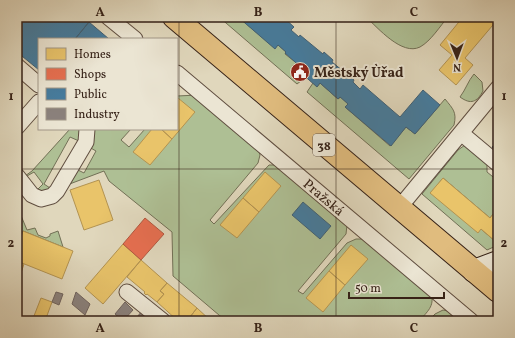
<svg xmlns="http://www.w3.org/2000/svg" width="515" height="338" viewBox="0 0 515 338" font-family="Vollkorn,serif">
<style>
.green{fill:#aebf94;stroke:#727056}
.homes{fill:#e9c46a;stroke:#b39351}
.shops{fill:#e76f51;stroke:#b25840}
.public{fill:#457b9d;stroke:#406075}
.industry{fill:#8a817c;stroke:#70645e}
.lines{fill:none;stroke-linecap:round;stroke-linejoin:round}
.street-casing{stroke:#604e40;stroke-width:17}
.secondary-casing{stroke:#352117;stroke-width:24}
.primary-casing{stroke:#352117;stroke-width:24}
.street{stroke:#ebe5d3;stroke-width:15}
.secondary{stroke:#ebe5d3;stroke-width:22}
.primary{stroke:#e0bc7e;stroke-width:22}
.grid{fill:none;stroke:#352117;stroke-width:1;stroke-opacity:0.55}
.labels{text-anchor:middle;stroke-width:4;stroke-linejoin:round;paint-order:stroke}
.shield{fill:#ebe5d3;stroke:#6c5c4f;stroke-width:1}
.shield-label{font-size:13px;font-weight:bold;fill:#352117}
.poi-label{font-size:14px;font-weight:bold;fill:#352117;stroke:#ebe5d3;text-anchor:start}
.street-label{font-size:14px;fill:#352117;stroke:#ebe5d3}
.neatline{fill:none;stroke:#352117;stroke-width:1.5}
.grid-label{font-size:13px;text-anchor:middle;font-weight:bold;fill:#352117}
</style>
<rect width="100%" height="100%" fill="#e0d7bc"/>
<filter id="stains"><feTurbulence type="fractalNoise" baseFrequency=".005" numOctaves="4"/><feColorMatrix values="0 0 0 0 .2 0 0 0 0 .09 0 0 0 0 .02 0 0 0 .5 -.17"/></filter>
<radialGradient id="worn" r=".72"><stop offset=".6" stop-color="#630" stop-opacity="0"/><stop offset="1" stop-color="#630" stop-opacity=".3"/></radialGradient>
<path class="green" d="M219,17H238L275,48L278,45L286,52L285,54L304,69L301,73L306,77L297,84Z
M366,17H448C440,26 431,41 420,47C402,56 378,28 366,17Z
M474,74L482,82L483,91C477,102 471,105 460,97C466,89 468,81 474,74Z
M313,83L317,87L320,83L338,99L341,97L348,104L345,107L390,146L406,127L415,134L445,99C453,109 457,112 454,125L409,179L307,92Z
M198,95L257,146L260,155L258,163L210,220L214,224L269,165H274L344,220L347,225L346,234L298,291L303,294L347,243L356,239H362L431,294C435,306 427,312 419,321H226L173,276L172,232L109,181L104,171L67,185L76,169L84,173L96,151L89,147L91,129H131L121,140L129,147L145,129H177V96Z
M70,129H84L79,141L70,137L44,184L50,188V190L43,193L37,190L43,184L34,172L27,176H25L32,171Z
M465,145L487,163V172L498,181V208L490,218L443,178L431,193L481,229L495,241L498,237V245L487,250L422,194L458,150Z
M17,206L27,230L35,228L38,235L46,238L50,236V234L58,231L63,247L23,231L17,248Z
M443,310L448,311L463,321H428L435,314Z"/>
<path class="homes" d="M463,17H498V19L465,58L473,65L456,85L439,70L452,55L440,45Z
M178,98L195,112L172,139L161,129H177V100Z
M152,129H161L172,139L150,165L133,152Z
M265,172L281,186L259,212L243,198Z
M443,178L490,218L498,208V237L495,241L481,229L478,233L430,193Z
M99,180L113,220L84,230L70,190Z
M243,198L259,212L237,238L220,225Z
M23,231L73,251L62,279L17,261V248Z
M123,244L141,260L103,304L85,288Z
M351,245L368,259L345,285L329,271Z
M141,260L167,283L160,291L164,294L157,302L147,294L146,295L144,293L145,292L127,277Z
M17,261L24,264L18,282H17Z
M329,271L345,285L323,312L306,298Z
M167,283L197,308L190,317L193,320L192,321H178L157,302L164,294L160,291Z
M41,298L52,302L45,321H32Z
M197,308L211,321H192L193,320L190,317Z"/>
<path class="shops" d="M145,218L164,234L141,260L123,244Z"/>
<path class="public" d="M17,17H83L89,22L75,39H39V70L17,52Z
M238,17H283L294,27L291,30L299,37L300,35L323,54L324,52L333,60L332,62L354,80L353,82L360,89L363,85L400,117L423,90L440,105L415,134L406,127L391,146L345,107L348,104L340,97L338,99L320,83L317,87L300,72L303,69L285,53L286,52L278,45L275,49Z
M89,22L109,39H75Z
M498,138V152L492,147L494,145L493,144Z
M303,202L331,226L320,239L292,215Z"/>
<path class="industry" d="M56,292L63,294L59,305L52,302Z
M76,292L90,304L85,315L72,304Z
M125,302L133,310L123,321L115,314Z
M142,311L151,319L149,321H143L137,317Z"/>
<g class="lines">
<g class="street-casing">
<path id="street" d="M108,17L135,39
M17,66L39,85
M177,73L471,321
M17,127L39,102
M461,133L498,164
M17,176L32,195L41,199L52,196L57,191L86,142L87,129
M399,208L498,88
M127,292L163,321"/>
</g>
<g class="secondary-casing">
<path id="secondary" d="M474,271L498,262"/>
</g>
<g class="primary-casing">
<path id="primary" d="M174,17L498,291"/>
</g>
<use href="#street" class="street"/>
<use href="#secondary" class="secondary"/>
<use href="#primary" class="primary"/>
</g>
<path class="grid" d="M179,17V321M336,17V321M17,169H498"/>
<defs>
<g id="civic-disc" transform="scale(1)"><circle r="9.5" fill="#8f2418" stroke="#ebe5d3"/><path d="M-.6-6.5H3V-4.5H.6V-3L4-1V1h2V6H-6V1h2V-1L-.6-3ZM-1.2 2.5V6h2.4V2.5Z" fill="#fff"/></g>
</defs>
<g fill-rule="evenodd">
<use href="#civic-disc" x="300" y="72"/>
</g>
<g class="labels">
<rect class="shield" x="313" y="134" width="22" height="22" rx="3"/>
<g class="shield-label">
<text x="324" y="150">38</text>
</g>
<g class="poi-label">
<text x="314" y="77">Městský Ùřad</text>
</g>
<g class="street-label">
<text transform="translate(324 197) rotate(40)" y="5">Pražská</text>
</g>
</g>
<rect width="515" height="338" fill="none" stroke="#e0d7bc" stroke-width="44"/>
<rect x="38" y="38" width="140" height="92" fill="#ebe5d3" stroke="#a29788"/>
<rect x="46" y="48" width="20" height="12" fill="#e9c46a" stroke="#a29788"/>
<text x="74" y="58" font-size="12" fill="#352117">Homes</text>
<rect x="46" y="68" width="20" height="12" fill="#e76f51" stroke="#a29788"/>
<text x="74" y="78" font-size="12" fill="#352117">Shops</text>
<rect x="46" y="88" width="20" height="12" fill="#457b9d" stroke="#a29788"/>
<text x="74" y="98" font-size="12" fill="#352117">Public</text>
<rect x="46" y="108" width="20" height="12" fill="#8a817c" stroke="#a29788"/>
<text x="74" y="118" font-size="12" fill="#352117">Industry</text>
<g transform="translate(457 58) rotate(179)" stroke="#ebe5d3" stroke-width="3" paint-order="stroke">
<path d="M0-3L7 15L0 10L-7 15Z" fill="#352117"/>
<text y="-6" font-size="11" font-weight="bold" text-anchor="middle" fill="#352117">N</text>
</g>
<path d="M349 292v6h95v-6" fill="none" stroke="#352117" stroke-width="2"/>
<text x="355" y="292" font-size="12" fill="#352117" stroke="#ebe5d3" stroke-width="3" paint-order="stroke">50 m</text>
<rect x="22" y="22" width="471" height="294" class="neatline"/>
<g class="grid-label">
<text x="100" y="16">A</text>
<text x="258" y="16">B</text>
<text x="414" y="16">C</text>
<text x="11" y="100">1</text>
<text x="504" y="100">1</text>
<text x="11" y="247">2</text>
<text x="504" y="247">2</text>
<text x="100" y="332">A</text>
<text x="258" y="332">B</text>
<text x="414" y="332">C</text>
</g>
<rect width="100%" height="100%" filter="url(#stains)"/>
<rect width="100%" height="100%" fill="url(#worn)"/>
</svg>
